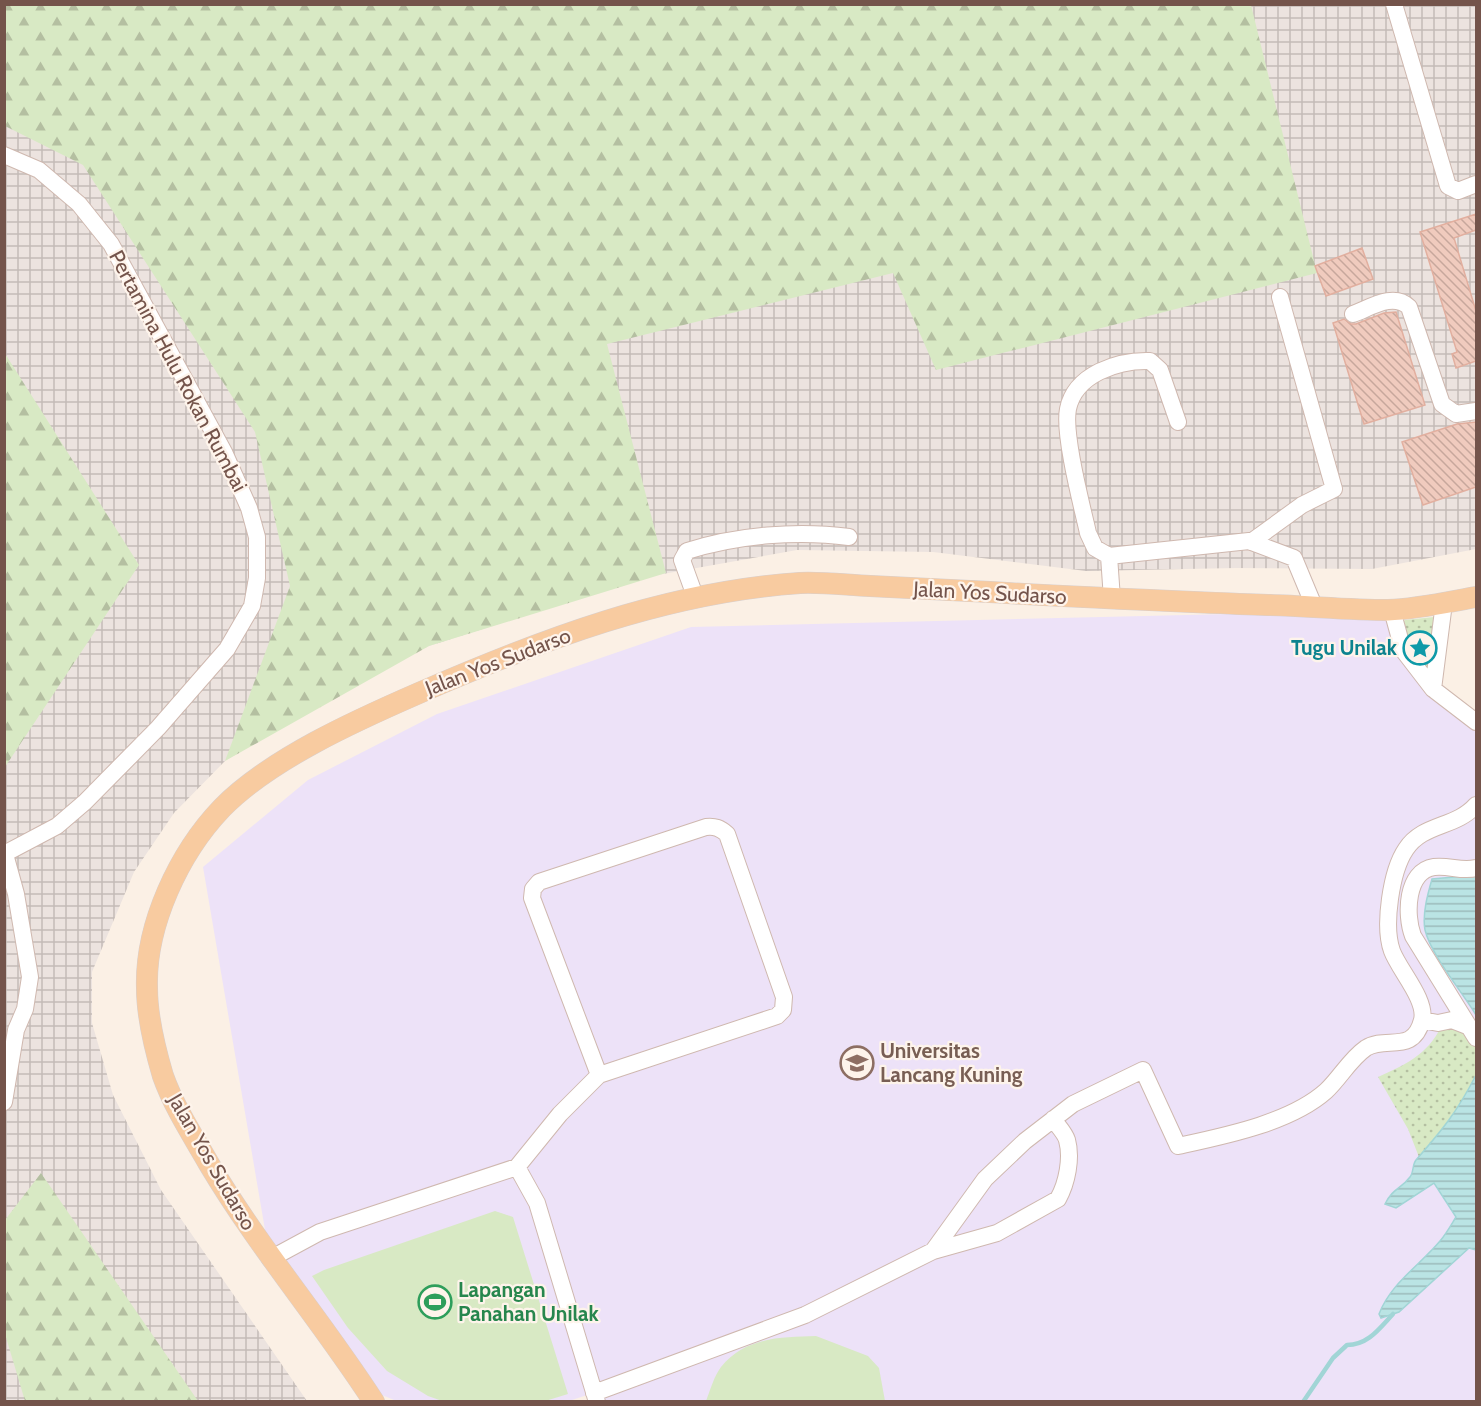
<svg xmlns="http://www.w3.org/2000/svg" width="1481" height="1406" viewBox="0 0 1481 1406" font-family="Cabin,sans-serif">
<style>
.industrial{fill:url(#industrial-grid)}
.education{fill:#ede2f8}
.grass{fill:url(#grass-dots)}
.forest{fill:url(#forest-firs)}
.garden{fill:#d8e9c4}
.water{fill:url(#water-rules);stroke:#a1d5d6;stroke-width:1.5}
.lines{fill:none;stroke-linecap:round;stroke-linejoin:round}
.stream{stroke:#a1d5d6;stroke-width:4.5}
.building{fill:url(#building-back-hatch);stroke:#e2af9f;stroke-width:1.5}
.minor-casing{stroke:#cfb8af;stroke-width:18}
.major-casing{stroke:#d8cfcd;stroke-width:22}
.minor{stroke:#fff;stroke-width:16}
.major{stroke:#f8cba0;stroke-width:21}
.labels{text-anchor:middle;stroke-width:4.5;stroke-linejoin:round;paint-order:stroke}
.street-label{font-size:21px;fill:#74544b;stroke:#fef4eb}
.culture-label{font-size:21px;font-weight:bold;fill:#0d838f;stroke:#fef4eb;text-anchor:end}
.education-label{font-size:21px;font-weight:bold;fill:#785e54;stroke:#fef4eb;text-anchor:start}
.leisure-label{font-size:21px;font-weight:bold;fill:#27864d;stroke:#fef4eb;text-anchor:start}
</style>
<defs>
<pattern id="industrial-grid" width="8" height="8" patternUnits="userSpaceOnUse" patternTransform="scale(1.5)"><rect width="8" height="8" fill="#ece3df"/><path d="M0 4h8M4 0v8" fill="none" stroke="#c4bbb7"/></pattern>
<pattern id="grass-dots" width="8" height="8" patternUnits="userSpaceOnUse" patternTransform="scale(1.5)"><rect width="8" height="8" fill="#d8e9c4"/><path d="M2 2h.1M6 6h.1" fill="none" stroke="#b4bfa1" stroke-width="1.8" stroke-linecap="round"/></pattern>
<pattern id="forest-firs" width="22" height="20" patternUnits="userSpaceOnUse" patternTransform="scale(1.5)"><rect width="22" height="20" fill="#d8e9c4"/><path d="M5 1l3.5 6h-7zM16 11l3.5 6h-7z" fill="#b4bfa1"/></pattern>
<pattern id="water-rules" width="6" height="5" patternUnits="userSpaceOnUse" patternTransform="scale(1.5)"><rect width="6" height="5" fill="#bae4e4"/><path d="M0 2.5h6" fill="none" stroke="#9cbbbb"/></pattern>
<pattern id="building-back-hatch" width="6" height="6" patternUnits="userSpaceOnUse" patternTransform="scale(1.5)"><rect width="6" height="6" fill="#f0cbbe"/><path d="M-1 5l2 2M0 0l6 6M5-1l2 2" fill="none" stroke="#c7a79c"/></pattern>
</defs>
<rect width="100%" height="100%" fill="#fbf0e5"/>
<path class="industrial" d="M5,5H1476V549L1372,569L1236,568L1086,571L933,552L797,550L646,577L429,646L360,677L225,761L174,813L134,872L92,972V1023L113,1095L161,1190L307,1401L5,1402Z"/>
<path class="education" d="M1392,610L1403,650L1476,722V1401L597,1402L593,1393L566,1402H399L382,1395L270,1259L203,867L308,780L437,714L691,627Z"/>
<path class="grass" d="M1434,617L1429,667L1425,673L1409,646L1401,624L1405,620Z
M1456,1025L1476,1044V1075L1459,1108L1419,1157L1408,1129L1378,1077C1405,1065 1427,1055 1441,1027Z"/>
<path class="forest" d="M4,5H1251L1317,273L936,370L893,273L607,344L666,573L429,646L225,761L290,586L255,432L83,165L5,126Z
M4,352L139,565L5,767H4Z
M41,1173L198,1401H25L5,1334V1220Z"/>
<path class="garden" d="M495,1211L513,1217L568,1394L542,1402H445L428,1396L387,1371L348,1328L312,1276L324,1270Z
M816,1336L868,1356L879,1368L885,1401H706C710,1391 714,1376 721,1367C745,1337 781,1337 816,1336Z"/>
<path class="water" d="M1476,875V1015C1463,993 1431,955 1425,930C1422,914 1428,893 1432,879Z
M1476,1075V1250L1469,1248L1399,1312L1381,1318L1379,1314C1391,1283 1419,1266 1440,1241C1446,1234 1451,1225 1456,1217L1434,1183L1396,1208L1385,1204C1393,1188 1401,1189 1410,1177C1414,1172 1412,1165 1416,1160C1443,1129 1457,1112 1476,1075Z"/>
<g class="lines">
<path class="stream" d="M1303,1402L1333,1358L1347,1345C1368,1345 1379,1329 1393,1314"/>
</g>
<path class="building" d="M1476,214V230L1454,238L1476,311V361L1456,368L1452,354L1457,352L1420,232Z
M1362,248L1373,279L1326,296L1315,266Z
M1396,312L1425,405L1364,424L1333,323L1344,319L1351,324H1356L1384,313Z
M1476,422V487L1423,505L1402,442L1457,424Z"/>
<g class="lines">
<g class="minor-casing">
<path id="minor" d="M1394,4L1448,186L1458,191L1476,184
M4,155L39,170L79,204L111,244L224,452L249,508L257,537V578L252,606L227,649L158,728L85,802L57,826L4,854
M1353,314C1370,308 1393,292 1409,307L1442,404L1456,414L1476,411
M1178,422L1160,370L1150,361C1118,360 1075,374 1068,409C1063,434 1082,506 1088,533L1095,548L1109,556L1249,541L1294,558L1314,606
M1251,542L1302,505L1334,489L1280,297
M1109,556L1112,599
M695,596L682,560L687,551C737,535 798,530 849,537
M1392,610L1403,650L1433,689L1476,722
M1433,689L1444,603
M1476,868C1462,872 1449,865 1434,867C1406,871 1405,915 1413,936L1476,1038
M1422,1020L1438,1023L1452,1020L1470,1027
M4,1102L16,1030L25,1009L30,977L16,894L5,854
M517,1167L560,1114L599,1075L777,1016L783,1010L784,997L727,834C720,828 715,826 706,827L539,882L533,889L532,898L599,1075
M933,1251L997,1233L1058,1199C1067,1183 1072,1158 1067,1140C1065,1133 1057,1125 1053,1119
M270,1259L320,1232L517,1167L537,1203L597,1402
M594,1393L805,1315L933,1251L985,1179L1025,1141L1073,1104L1143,1070L1178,1146C1224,1136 1290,1123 1326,1091C1340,1078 1350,1059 1366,1048C1386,1035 1413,1055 1422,1020C1427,1000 1399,970 1392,951C1383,926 1391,871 1406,849C1423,823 1456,828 1476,805"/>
</g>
<g class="major-casing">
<path id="major" d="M374,1402C321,1320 259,1248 209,1164C193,1136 174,1107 163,1076C155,1049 147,1016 147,988C145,925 179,853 222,808C270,759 357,720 419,693C541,640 666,592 800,583C823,582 847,585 870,586C910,588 950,590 990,592C1082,598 1175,601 1268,605C1308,606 1348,610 1388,610C1417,609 1448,602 1476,597"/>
</g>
<use href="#minor" class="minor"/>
<use href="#major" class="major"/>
</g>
<defs>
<g id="sight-ring" transform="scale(1.725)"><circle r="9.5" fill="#fef4eb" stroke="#0f9aa8" stroke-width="1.5"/><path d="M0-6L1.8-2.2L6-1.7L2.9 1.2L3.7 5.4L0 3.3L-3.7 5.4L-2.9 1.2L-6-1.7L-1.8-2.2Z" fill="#0f9aa8"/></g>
<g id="university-ring" transform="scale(1.725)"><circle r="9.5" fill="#fef4eb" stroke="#8d6e63" stroke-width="1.5"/><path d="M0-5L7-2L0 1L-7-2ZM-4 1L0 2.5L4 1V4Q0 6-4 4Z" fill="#8d6e63"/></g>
<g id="stadium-ring" transform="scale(1.725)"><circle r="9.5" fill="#fef4eb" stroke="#2e9e5b" stroke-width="1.5"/><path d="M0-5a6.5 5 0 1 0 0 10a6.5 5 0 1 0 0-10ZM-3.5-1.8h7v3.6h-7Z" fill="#2e9e5b"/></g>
</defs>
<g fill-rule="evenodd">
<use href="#sight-ring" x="1420" y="648"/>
<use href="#university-ring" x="857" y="1063"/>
<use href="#stadium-ring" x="435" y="1302"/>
</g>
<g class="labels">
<g class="street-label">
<text transform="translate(178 371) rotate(62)" y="7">Pertamina Hulu Rokan Rumbai</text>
<text transform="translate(990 593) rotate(3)" y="7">Jalan Yos Sudarso</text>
<text transform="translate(498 662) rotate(-21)" y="7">Jalan Yos Sudarso</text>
<text transform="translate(212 1162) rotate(60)" y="7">Jalan Yos Sudarso</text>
</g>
<g class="culture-label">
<text x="1397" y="655">Tugu Unilak</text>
</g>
<g class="education-label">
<text x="880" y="1058">Universitas<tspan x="880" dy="24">Lancang Kuning</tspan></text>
</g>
<g class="leisure-label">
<text x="458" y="1297">Lapangan<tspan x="458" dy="24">Panahan Unilak</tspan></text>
</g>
</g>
<rect width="1481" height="1406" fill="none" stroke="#74544b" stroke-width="12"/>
</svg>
